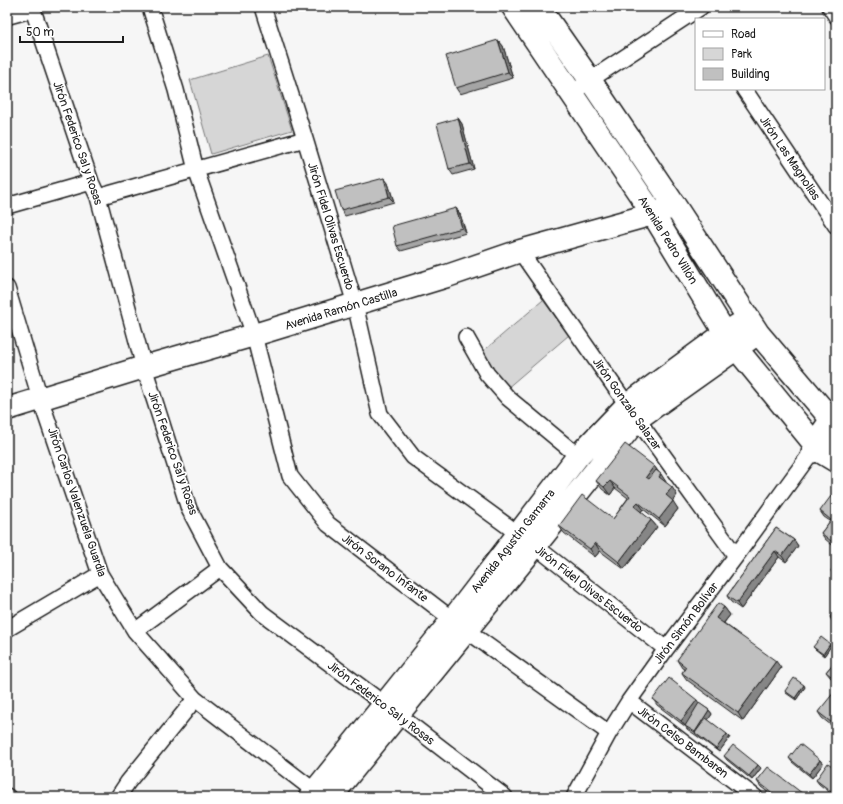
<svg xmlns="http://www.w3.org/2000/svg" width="843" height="804" viewBox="0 0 843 804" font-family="Pangolin,sans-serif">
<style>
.green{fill:#d6d6d6;stroke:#797979}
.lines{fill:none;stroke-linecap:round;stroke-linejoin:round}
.street-casing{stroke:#1c1c1c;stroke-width:18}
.secondary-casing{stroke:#1c1c1c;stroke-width:25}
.street{stroke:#fff;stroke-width:15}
.secondary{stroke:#fff;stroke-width:22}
.wall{fill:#a5a5a5;stroke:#1c1c1c}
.shaded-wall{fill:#868686;stroke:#1c1c1c}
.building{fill:#c0c0c0;stroke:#1c1c1c}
.labels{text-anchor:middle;stroke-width:3.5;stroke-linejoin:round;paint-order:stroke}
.street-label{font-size:12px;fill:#1c1c1c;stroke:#fff}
</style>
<rect width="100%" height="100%" fill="#f6f6f6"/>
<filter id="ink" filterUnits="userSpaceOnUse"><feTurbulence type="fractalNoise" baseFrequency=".025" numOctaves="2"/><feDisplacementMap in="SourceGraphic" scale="8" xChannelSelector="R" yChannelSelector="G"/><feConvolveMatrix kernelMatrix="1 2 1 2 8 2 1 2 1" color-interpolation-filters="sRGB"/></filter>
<g filter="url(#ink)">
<path class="green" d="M268,56L292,130L211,154L190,80Z
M543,300L569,335L506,389L480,354Z"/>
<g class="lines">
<g class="street-casing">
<path id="street" d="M32,7L91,182L98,197L144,367L189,509L220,568L262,613L384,704L505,797
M150,7L176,90L196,170L254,335L290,476L328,524L466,630L609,733
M263,7L305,139L355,304L380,414L413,457L535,546L666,649
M830,7L836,16
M744,89L836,226
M571,94L590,80L701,7
M98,197L305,139
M7,206L91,182
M520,251L637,419L736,556
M7,288L40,398L100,574L135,631L195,699L321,796
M466,337L487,374L508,398L578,456
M813,455L821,452L836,432
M7,629L100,574
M135,631L220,568
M629,701L755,797
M7,796L8,797
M118,797L128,782L195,699
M574,797L609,733L629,701L666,649L736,556L808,457L812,441L836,407"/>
</g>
<g class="secondary-casing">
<path id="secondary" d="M513,7L653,214L725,333L736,348L821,452L836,461
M539,7L590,80L675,206L758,333L836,425
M7,13L29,7
M7,409L144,367L254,335L447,276L520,251L653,214L675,206
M310,797L456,615L578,456L627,405L725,333L748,319
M331,797L535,546L637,419L758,333"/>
</g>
<use href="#street" class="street"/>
<use href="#secondary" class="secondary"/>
</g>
<path class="wall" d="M498,40L503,46L513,78L460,94L456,88Z
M458,118L462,124L474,169L453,175L449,169Z
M384,178L388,183L394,202L345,216L341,210Z
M456,208L460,214L466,233L401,251L397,246Z
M654,466L666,482V483L677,495L672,501L678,509L665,526L643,509L641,512L651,520L657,527L624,569L600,551L595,557L564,533L559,526L613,519L628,498L615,488L610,495L602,489L596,481Z
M836,500V548L825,539L821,533L830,521L824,517L820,511Z
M776,528L794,540L798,546L786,562L779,557L741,609L731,602L727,596Z
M836,564V577L831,571Z
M724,607L730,615L724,623L781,668L743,721L687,680L682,673L684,669L682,668L677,660Z
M836,608V623L832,621L830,617Z
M831,646L824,656L815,649L813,647Z
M836,660V682L831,678L826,672Z
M805,687L796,700L786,693L785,691Z
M836,692V729L822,718L818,712Z
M653,699L700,704L709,710L712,714L708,720L730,737L719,752L697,736L687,729L686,727L657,705Z
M724,756L761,768L752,780L727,760Z
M789,758L820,760L823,764L812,778L792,762Z
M836,769V794L834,796L819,784L816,780Z
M757,781L807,797H774L761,787Z"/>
<path class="shaded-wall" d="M498,40L503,46L513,78L508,72Z
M458,118L462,124L474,169L470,164Z
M384,178L388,183L394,202L389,197Z
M456,208L460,214L466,233L462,228Z
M654,466L660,474L651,485L646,477Z
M661,474L666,482L664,485L659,477Z
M610,481L615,488L610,495L604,487Z
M672,487L677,495L671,503L666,495Z
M673,501L678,509L665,526L659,519Z
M638,502L643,509L639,514L634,506Z
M651,520L657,527L624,569L619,562Z
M794,540L798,546L786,562L782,556Z
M595,543L600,551L595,557L590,549Z
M775,551L779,557L741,609L737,603Z
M724,607L730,615L722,625L716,618Z
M830,644L831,646L824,656L823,654Z
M776,661L781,668L743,721L738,713Z
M804,685L805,687L796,700L795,698Z
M697,700L701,706L685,726L681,721Z
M709,710L712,714L698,735L695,732Z
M727,734L730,737L719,752L716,749Z
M820,760L823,764L812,778L809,774Z
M758,765L761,768L752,780L749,776Z
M836,786V794L834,796L832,792Z"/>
<path class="building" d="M498,40L508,72L456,88L446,56Z
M458,118L470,164L449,169L437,124Z
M384,178L389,197L341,210L335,191Z
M456,208L462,228L397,246L392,226Z
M625,444L654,466L646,477L649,479L656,470L661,474L659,477L672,487L666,495L673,501L659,519L638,502L634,506L651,520L619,562L595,543L590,549L559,526L582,495L613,519L630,496L610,481L604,487L596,481Z
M831,496L836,500V545L821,533L831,520L820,511Z
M776,528L794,540L782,556L775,551L737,603L727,596Z
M836,564V575L831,571Z
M718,603L724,607L716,618L776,661L738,713L682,673L686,667L677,660Z
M836,608V621L830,617Z
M821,637L830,644L823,654L813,647Z
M836,660V680L826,672Z
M669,678L697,700L681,721L653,699Z
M794,678L804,685L795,698L785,691Z
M835,691L836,692V726L818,712Z
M699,703L709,710L695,732L685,726Z
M706,718L727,734L716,749L695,733Z
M800,744L820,760L809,774L789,758Z
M733,745L758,765L749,776L724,756Z
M828,763L836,769V786L832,792L816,780Z
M768,767L807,797H778L757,781Z"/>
</g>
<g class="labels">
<g class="street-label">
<text transform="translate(78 143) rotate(71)" y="4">Jirón Federico Sal y Rosas</text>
<text transform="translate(790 158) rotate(56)" y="4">Jirón Las Magnolias</text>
<text transform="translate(331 226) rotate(73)" y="4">Jirón Fidel Olivas Escuerdo</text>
<text transform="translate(668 240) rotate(58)" y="4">Avenida Pedro Villón</text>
<text transform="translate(341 309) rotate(-17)" y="4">Avenida Ramón Castilla</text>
<text transform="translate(627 404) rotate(55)" y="4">Jirón Gonzalo Salazar</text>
<text transform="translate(173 453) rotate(71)" y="4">Jirón Federico Sal y Rosas</text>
<text transform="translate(77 502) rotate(71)" y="4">Jirón Carlos Valenzuela Guardia</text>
<text transform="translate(513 541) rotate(-52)" y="4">Avenida Agustín Gamarra</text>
<text transform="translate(385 568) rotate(37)" y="4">Jirón Sorano Infante</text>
<text transform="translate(589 589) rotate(38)" y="4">Jirón Fidel Olivas Escuerdo</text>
<text transform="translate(686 623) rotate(-53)" y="4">Jirón Simón Bolívar</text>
<text transform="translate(381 703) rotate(37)" y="4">Jirón Federico Sal y Rosas</text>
<text transform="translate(683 742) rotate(37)" y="4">Jirón Celso Bambaren</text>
</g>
</g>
<rect width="843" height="804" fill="none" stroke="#fff" stroke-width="24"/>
<rect x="12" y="12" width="819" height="780" fill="none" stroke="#1c1c1c" stroke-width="1.5" filter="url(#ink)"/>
<rect x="695" y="18" width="130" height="72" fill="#ffffff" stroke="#a4a4a4"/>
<rect x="703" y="31" width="20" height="6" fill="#ffffff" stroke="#a4a4a4"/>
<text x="731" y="38" font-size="12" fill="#1c1c1c">Road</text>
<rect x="703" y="48" width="20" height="12" fill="#d6d6d6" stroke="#a4a4a4"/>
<text x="731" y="58" font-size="12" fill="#1c1c1c">Park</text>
<rect x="703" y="68" width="20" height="12" fill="#c0c0c0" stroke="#a4a4a4"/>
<text x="731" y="78" font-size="12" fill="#1c1c1c">Building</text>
<path d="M20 36v6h103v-6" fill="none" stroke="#1c1c1c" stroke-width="2"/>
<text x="26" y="36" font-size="12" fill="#1c1c1c" stroke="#ffffff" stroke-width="3" paint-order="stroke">50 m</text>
</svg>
